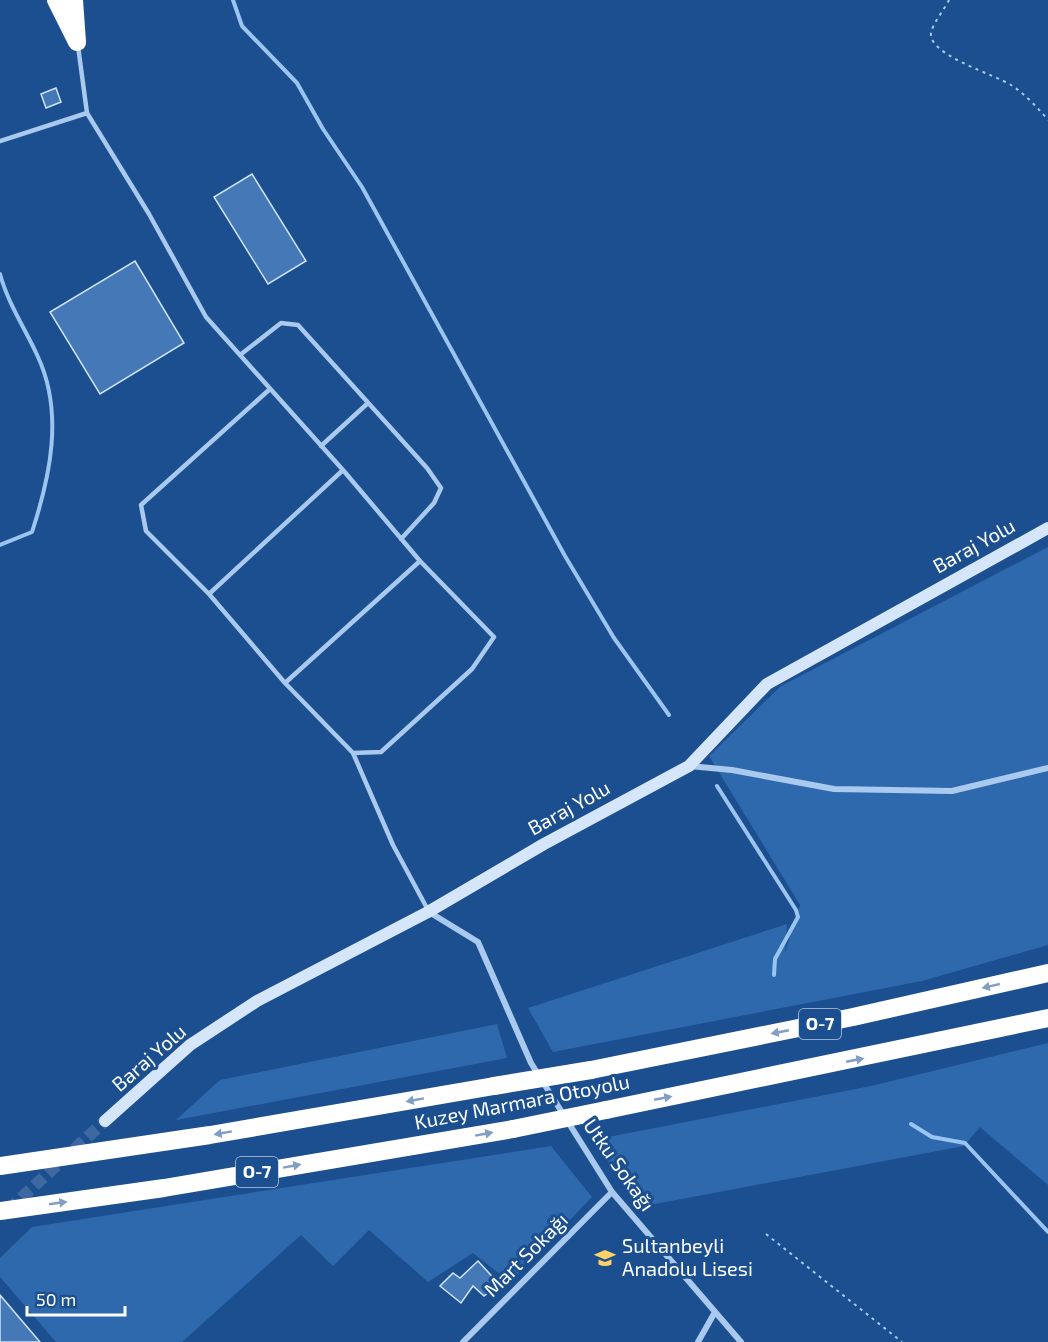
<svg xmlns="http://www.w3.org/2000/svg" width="1048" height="1342" viewBox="0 0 1048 1342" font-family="'Exo 2',sans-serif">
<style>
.green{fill:#2e69ad}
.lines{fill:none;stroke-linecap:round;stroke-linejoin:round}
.stream{stroke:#9cc4f0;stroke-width:4}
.building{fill:#4478b7;stroke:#cfe3fa;stroke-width:1.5}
.secondary-tunnel{stroke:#3d69a0;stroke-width:12;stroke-dasharray:12 6;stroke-linecap:butt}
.path{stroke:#a9c9ee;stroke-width:2;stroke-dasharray:3 4.5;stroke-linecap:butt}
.lane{stroke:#a9c9ee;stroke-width:4.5}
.street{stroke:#a9c9ee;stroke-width:6}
.secondary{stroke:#d6e6fa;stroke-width:12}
.highway{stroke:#fff;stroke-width:18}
.highway-bridge{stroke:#fff;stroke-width:18}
.oneway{fill:#829ec1}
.labels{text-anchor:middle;stroke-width:6;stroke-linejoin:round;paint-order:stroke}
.shield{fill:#1b4f8f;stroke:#bbcadd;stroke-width:1.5}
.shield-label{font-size:18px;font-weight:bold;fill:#fff}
.street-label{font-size:20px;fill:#fff;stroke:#1b4f8f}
.poi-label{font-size:20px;fill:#fff;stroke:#1b4f8f;text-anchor:start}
</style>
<rect width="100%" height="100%" fill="#1b4f8f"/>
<path class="green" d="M1048,547V945L922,981L553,1052L528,1008L787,924L785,953L800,905L709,756L781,686Z
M497,1024L507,1058L176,1120L220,1080Z
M1048,1043V1185L980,1127L964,1146L639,1207L593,1140L871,1086Z
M551,1146L592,1197L510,1282L473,1253L428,1282L369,1230L333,1266L301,1235L182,1342H56L0,1277V1258L32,1227Z"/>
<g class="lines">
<path class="stream" d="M233,0L242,26L297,83L323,129L362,187L565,556L614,638L669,715
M0,274C8,304 26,330 38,357C64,413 50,477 32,532L0,545
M717,786L796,910L798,917L775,959L774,975
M911,1124L932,1137L965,1143L1048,1232"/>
</g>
<path class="building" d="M56,88L61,102L46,108L41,94Z
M252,174L306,261L268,284L214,197Z
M135,261L184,343L100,394L50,312Z
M478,1261L499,1284L484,1296L473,1286L461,1303L440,1286L453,1273L460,1278Z
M0,1295L40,1342H0Z"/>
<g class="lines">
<path class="secondary-tunnel" d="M8,1210L105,1121"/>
<path class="path" d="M949,0C944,10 933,23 931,33C928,55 996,75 1011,85C1025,94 1037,107 1048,120
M766,1234L902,1342"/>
<path class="lane" d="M87,113L149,214L206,317L343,470L209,594L146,531L141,505L270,389
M0,141L87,113L78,46
M240,355L281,323L298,325L427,468L441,488L434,503L401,539
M321,446L368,403
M209,594L285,683L420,561L343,470
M285,683L353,753L381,752L472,669L494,637L420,561
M353,753L393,845L428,910"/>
<path class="street" d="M689,766L732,770L834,789L952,791L1048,768
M429,912L478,942L531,1063L612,1192L741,1342
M463,1342L612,1192
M698,1342L715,1312"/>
<path class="secondary" d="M105,1121L190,1045L257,1001L428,912L544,844L689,766L767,684L1048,528"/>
<path class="highway" d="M56,0L77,42L74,0
M591,1070L853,1017L1048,973
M606,1110L1048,1018
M0,1166L210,1135L494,1086
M0,1211L164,1188L513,1129"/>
<path class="highway-bridge" d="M494,1086L591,1070
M513,1129L606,1110"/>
</g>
<defs><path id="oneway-solid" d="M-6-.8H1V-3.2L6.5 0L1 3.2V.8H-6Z" transform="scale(1.5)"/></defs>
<g class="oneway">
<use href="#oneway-solid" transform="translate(991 986) rotate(167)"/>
<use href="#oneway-solid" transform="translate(780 1032) rotate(169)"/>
<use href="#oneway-solid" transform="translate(855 1060) rotate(-11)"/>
<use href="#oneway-solid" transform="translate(663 1098) rotate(-11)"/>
<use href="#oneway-solid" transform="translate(415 1100) rotate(170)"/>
<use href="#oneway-solid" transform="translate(223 1133) rotate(170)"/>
<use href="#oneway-solid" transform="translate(484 1134) rotate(-10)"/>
<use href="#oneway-solid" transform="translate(292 1166) rotate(-10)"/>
<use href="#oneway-solid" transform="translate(58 1203) rotate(-8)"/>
</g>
<defs>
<g id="school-bare" transform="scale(1.62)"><path d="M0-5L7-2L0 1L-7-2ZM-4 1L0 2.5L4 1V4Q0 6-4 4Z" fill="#ffd166" stroke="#1b4f8f" stroke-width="2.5" paint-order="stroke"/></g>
</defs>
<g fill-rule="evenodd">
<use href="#school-bare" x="605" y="1258"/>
</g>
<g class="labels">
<g class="shield">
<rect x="799" y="1009" width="42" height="30" rx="4.5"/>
<rect x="236" y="1157" width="42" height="30" rx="4.5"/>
</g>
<g class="shield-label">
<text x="820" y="1030">O-7</text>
<text x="257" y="1178">O-7</text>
</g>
<g class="street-label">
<text transform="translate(974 546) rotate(-29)" y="7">Baraj Yolu</text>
<text transform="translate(569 808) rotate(-29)" y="7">Baraj Yolu</text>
<text transform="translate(149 1058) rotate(-41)" y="7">Baraj Yolu</text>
<text transform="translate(522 1102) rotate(-11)" y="7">Kuzey Marmara Otoyolu</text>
<text transform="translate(619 1165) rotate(55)" y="7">Utku Sokağı</text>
<text transform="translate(526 1255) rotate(-45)" y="7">Mart Sokağı</text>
</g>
<g class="poi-label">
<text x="622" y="1253">Sultanbeyli<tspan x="622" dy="23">Anadolu Lisesi</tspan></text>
</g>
</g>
<path d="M27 1306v9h98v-9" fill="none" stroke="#ffffff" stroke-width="3"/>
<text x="36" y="1306" font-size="18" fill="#ffffff" stroke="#1b4f8f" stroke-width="4.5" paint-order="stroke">50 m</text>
</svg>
